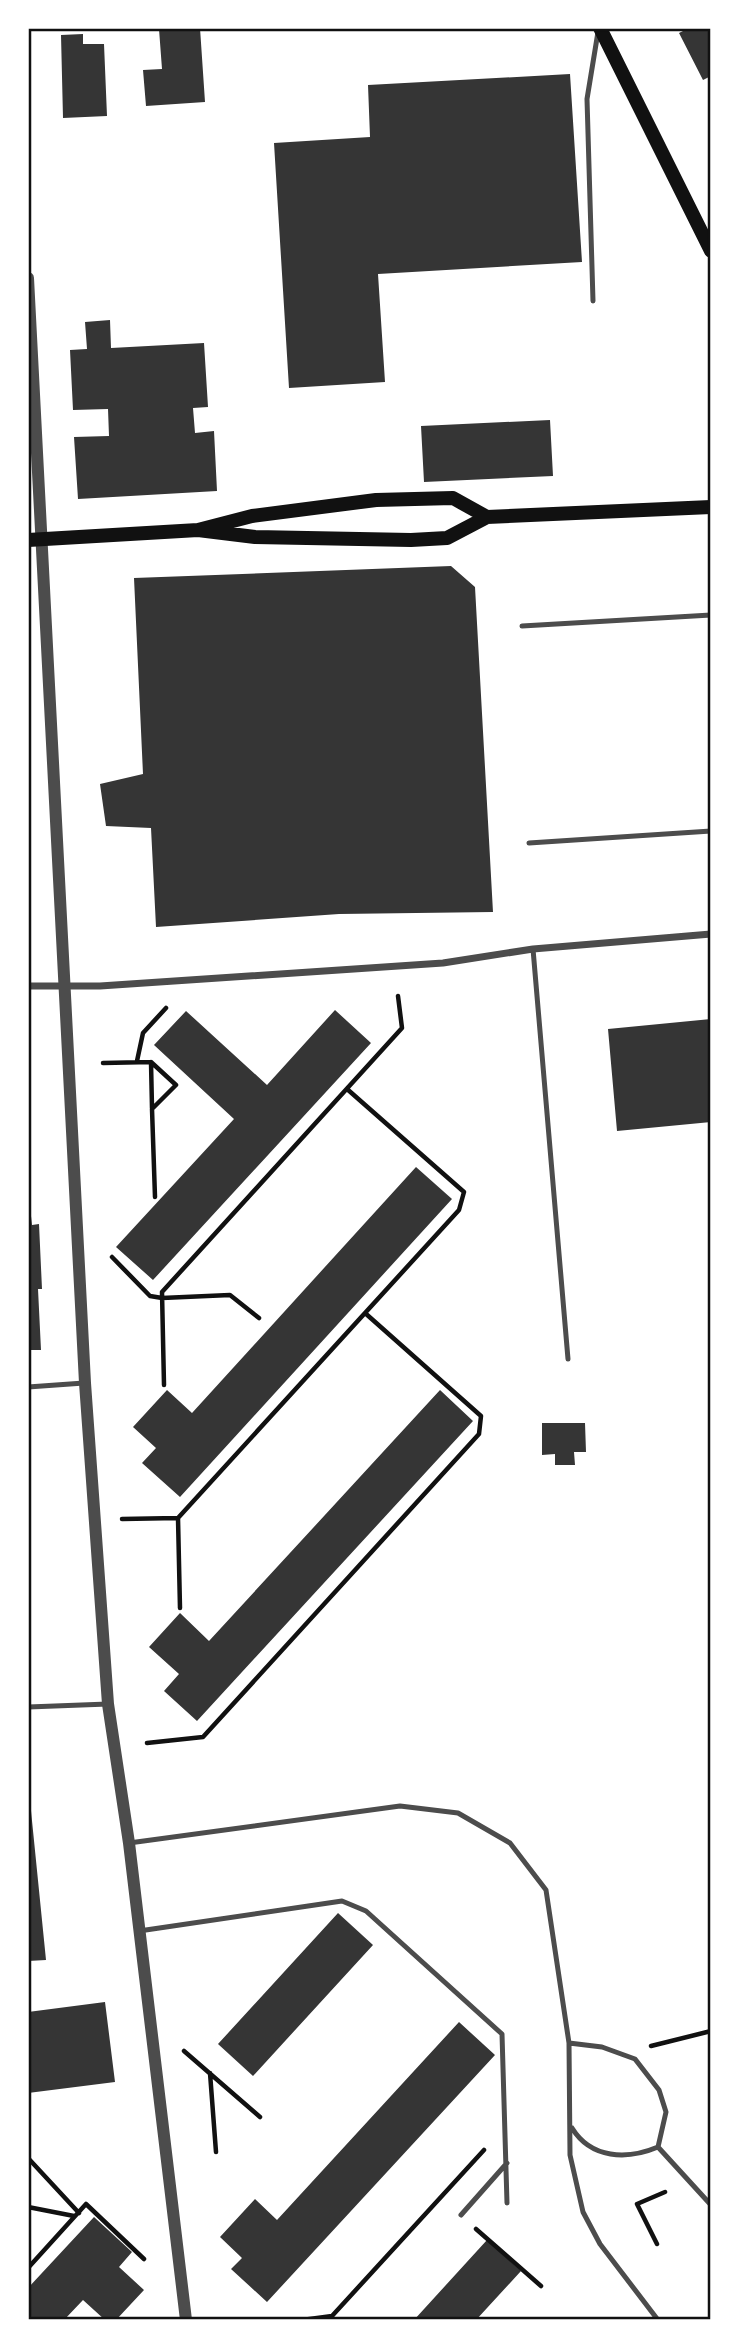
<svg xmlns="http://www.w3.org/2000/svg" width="739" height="2348" viewBox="0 0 739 2348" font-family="'PT Sans',sans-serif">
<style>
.building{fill:#353535}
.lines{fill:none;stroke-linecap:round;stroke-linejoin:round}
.path{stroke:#111;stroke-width:4.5}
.service{stroke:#4c4c4c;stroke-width:5}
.minor{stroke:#4c4c4c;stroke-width:7}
.tertiary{stroke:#4c4c4c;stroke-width:12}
.secondary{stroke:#111;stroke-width:14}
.neatline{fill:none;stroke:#111;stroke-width:2.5}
</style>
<rect width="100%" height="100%" fill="#fff"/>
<path class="building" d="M200,28L205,102L146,106L143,70L162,69L159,29Z
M689,28H711V76L703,80L679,33Z
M83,34V44H104L107,116L63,118L61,35Z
M570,74L582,262L378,274L385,382L289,388L274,143L370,137L368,85Z
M110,320L111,348L204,343L208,407L193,408L195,433L214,431L217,491L78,499L74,437L109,436L108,409L73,410L70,350L87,349L85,322Z
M550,420L553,476L424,482L421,426Z
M451,566L475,587L493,912L339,914L156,927L151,828L106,826L100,784L143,774L134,578Z
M335,1010L371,1043L153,1280L116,1247L234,1119L154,1045L186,1011L267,1085Z
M711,1019V1122L617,1131L608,1029Z
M416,1167L452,1199L180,1497L142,1463L156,1448L133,1427L167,1390L192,1413Z
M28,1189L32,1225L39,1224L42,1289H38L41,1350H28Z
M440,1390L473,1421L197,1721L164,1691L179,1674L149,1647L180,1613L209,1641Z
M542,1423H585L586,1452H574L575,1465H555V1454L542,1455Z
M28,1781L46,1960L28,1961Z
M338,1913L373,1945L253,2076L218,2044Z
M105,2002L115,2082L28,2093V2012Z
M459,2022L495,2055L267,2302L231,2269L242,2258L220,2237L255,2199L277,2220Z
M94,2217L132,2252L119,2267L144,2290L116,2320H105L83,2300L64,2320H28V2288Z
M487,2240L521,2271L476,2320H414Z"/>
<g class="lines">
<path class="path" d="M137,1061L143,1033L166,1008
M151,1062L152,1108
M103,1063L151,1062L176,1085L152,1109L155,1197
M112,1257L150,1296L162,1298L230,1295L259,1318
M164,1385L162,1292L402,1028L398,996
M178,1518L180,1608
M122,1519L178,1518L459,1210L464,1192L347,1089
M147,1743L203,1737L479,1434L481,1416L365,1313
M651,2046L711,2031
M184,2051L260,2117
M210,2073L216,2152
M28,2158L79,2213
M28,2207L74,2216
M476,2229L541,2286
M657,2244L637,2204L665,2192
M28,2268L86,2204L144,2259
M302,2320L332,2316L484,2150"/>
<path class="service" d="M593,301L587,99L598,32
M522,626L711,615
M529,843L711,831
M533,949L568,1359
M28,1387L84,1383
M28,1707L108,1704
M129,1843L400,1806L458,1813L510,1843L546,1890L569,2043L570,2155L583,2212L600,2244L658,2320
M139,1931L342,1901L366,1911L502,2034L507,2203
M569,2043L602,2047L635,2059L659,2090L666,2112L658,2147L711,2205
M572,2128C591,2159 627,2160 658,2147
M461,2215L507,2163"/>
<path class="minor" d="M28,986H100L443,963L533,949L711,934"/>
<path class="tertiary" d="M28,278L85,1383L108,1704L129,1843L186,2320"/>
<path class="secondary" d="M600,28L711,251
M198,530L255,537L411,540L447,538L487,517L711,507
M28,540L198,530L252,516L376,500L453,498L487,517"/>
</g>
<rect width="739" height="2348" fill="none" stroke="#ffffff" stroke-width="60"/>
<rect x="30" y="30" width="679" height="2288" class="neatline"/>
</svg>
